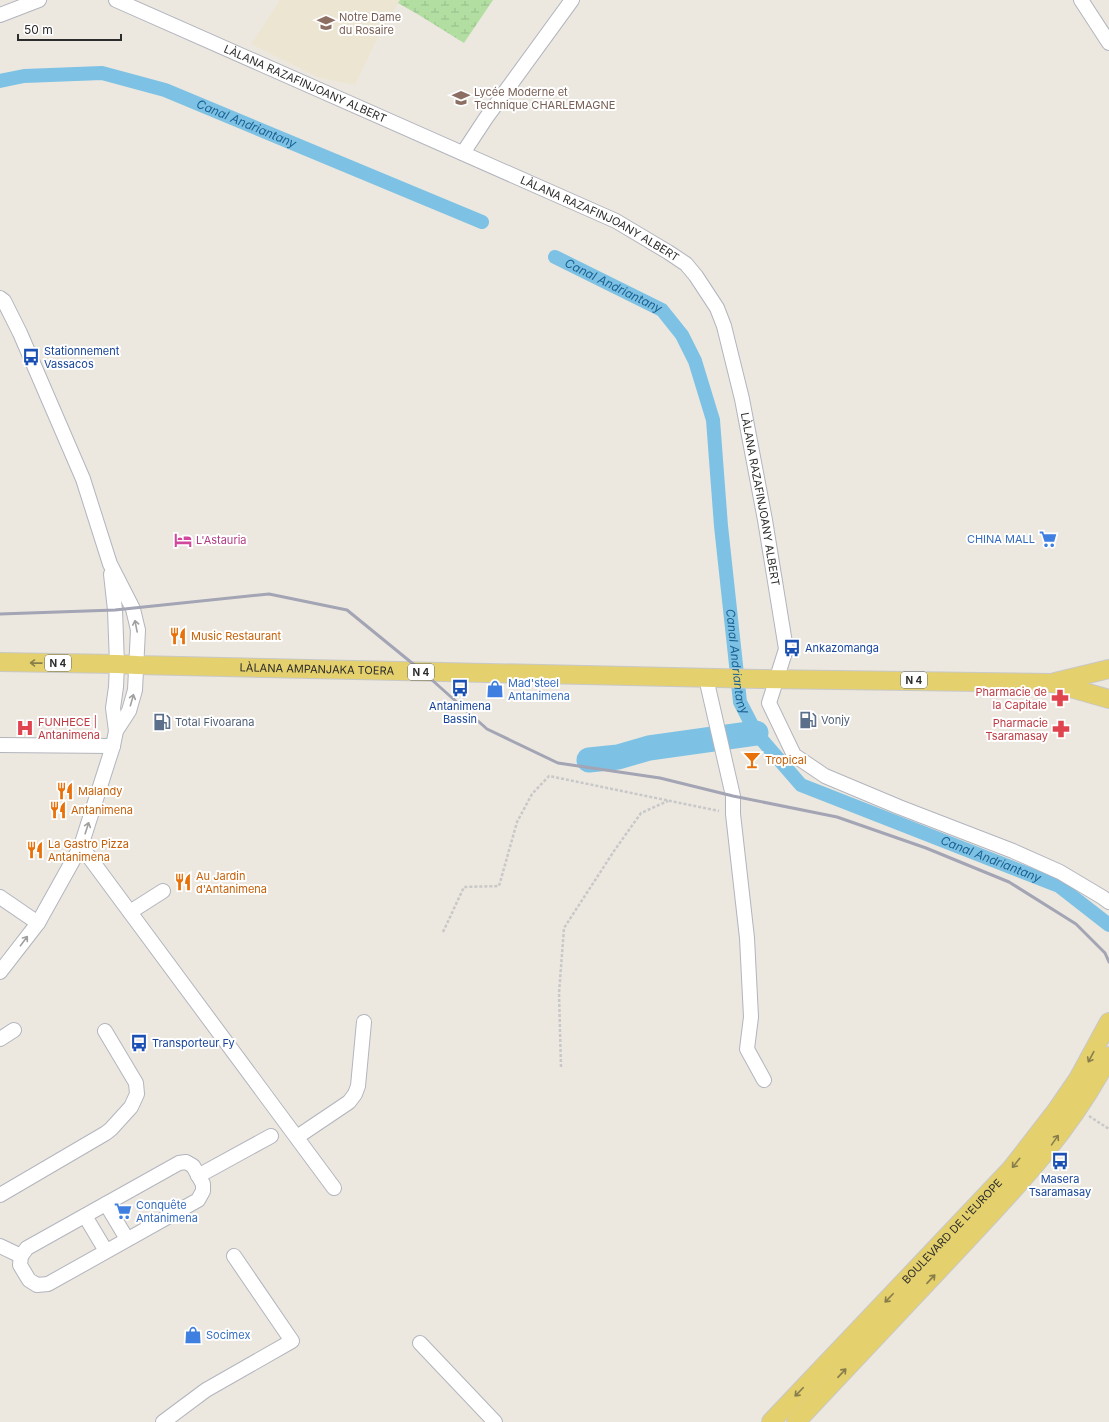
<svg xmlns="http://www.w3.org/2000/svg" width="1109" height="1422" viewBox="0 0 1109 1422" font-family="Inter,sans-serif">
<style>
.education{fill:#ece5d1}
.wetland{fill:url(#wetland-marsh)}
.lines{fill:none;stroke-linecap:round;stroke-linejoin:round}
.canal{stroke:#7dc2e4;stroke-width:14}
.river{stroke:#7dc2e4;stroke-width:25}
.minor-casing{stroke:#b3b5be;stroke-width:16}
.major-casing{stroke:#c8c8c8;stroke-width:20}
.path{stroke:#c8c8c8;stroke-width:2.5;stroke-dasharray:3 2;stroke-linecap:butt}
.minor{stroke:#fff;stroke-width:14}
.major{stroke:#e4d06d;stroke-width:18}
.rail{stroke:#a3a4b4;stroke-width:3}
.oneway{stroke:#a0a0a0}
.oneway2{stroke:#887e4c}
.labels{text-anchor:middle;stroke-width:4;stroke-linejoin:round;paint-order:stroke}
.shield{fill:#fff;stroke:#6b6b6b;stroke-width:1}
.shield-label{font-size:10px;font-weight:bold;fill:#2c2c2c}
.education-label{font-size:11px;fill:#785e54;stroke:#fff;text-anchor:start}
.street-label{font-size:11px;fill:#2c2c2c;stroke:#fff}
.transit-label{font-size:11px;fill:#164399;stroke:#fff;text-anchor:start}
.shop-label{font-size:11px;fill:#366cbe;stroke:#fff;text-anchor:start}
.hotel-label{font-size:11px;fill:#b23c85;stroke:#fff;text-anchor:start}
.food-label{font-size:11px;fill:#c56008;stroke:#fff;text-anchor:start}
.health-label{font-size:11px;fill:#be3a42;stroke:#fff;text-anchor:end}
.service-label{font-size:11px;fill:#4e5e75;stroke:#fff;text-anchor:start}
.water-label{font-size:12px;font-style:italic;fill:#1a6192;stroke:#fff}
</style>
<defs>
<pattern id="wetland-marsh" width="20" height="14" patternUnits="userSpaceOnUse"><rect width="20" height="14" fill="#b2dea2"/><path d="M1 5h8M5 5V1M11 12h8M15 12V8" fill="none" stroke="#99bf8c"/></pattern>
</defs>
<rect width="100%" height="100%" fill="#ece8e0"/>
<path class="education" d="M280,0H400L375,43L355,85L320,78L251,44Z"/>
<path class="wetland" d="M400,0H493L464,43L419,15L398,3Z"/>
<g class="lines">
<g class="canal">
<path id="s1" d="M0,81L24,76L102,73L165,90L482,222"/>
<path id="s2" d="M555,257L662,310L682,335L695,361L713,420L721,526L740,702L756,733L801,785L1059,886L1109,925"/>
</g>
<path class="river" d="M589,760L618,757L649,748L756,733"/>
<g class="minor-casing">
<g id="minor">
<path id="s3" d="M116,0L616,221L668,252L686,264L696,276L717,308L724,326L742,399L765,520L786,649L769,703L794,755L825,776L899,807L1013,851L1060,872L1102,897L1109,902"/>
<path d="M1081,0L1109,43"/>
<path d="M0,15L39,0"/>
<path d="M463,153L486,118L572,0"/>
<path d="M0,298L4,301L20,333L83,479L110,564L133,609L138,630L135,690L129,711L116,731L113,746L81,846L38,923L0,972"/>
<path d="M111,574L115,610L117,664L116,687L113,708L116,731"/>
<path d="M706,678L733,796V814L747,938L751,1017L747,1049L764,1080"/>
<path d="M0,745L113,746"/>
<path d="M81,846L334,1188"/>
<path d="M0,897L38,923"/>
<path d="M130,912L163,891"/>
<path d="M0,1039L14,1030"/>
<path d="M297,1137L349,1102L355,1094L358,1086L364,1022"/>
<path d="M186,1162L193,1166L203,1184V1191L198,1200L48,1284L37,1285L29,1280L20,1265L21,1256L27,1248L179,1163Z"/>
<path d="M198,1176L271,1136"/>
<path d="M0,1195L106,1133L111,1129L131,1107L137,1094L136,1083L105,1031"/>
<path d="M106,1204L127,1239"/>
<path d="M85,1216L106,1251"/>
<path d="M0,1246L21,1256"/>
<path d="M420,1343L495,1422"/>
<path d="M163,1422L206,1390L292,1341L234,1256"/>
</g>
</g>
<g class="major-casing">
<g id="major">
<path id="s4" d="M0,662L117,664L137,665L760,679L1053,683L1109,699"/>
<path d="M1055,682L1109,669"/>
<path id="s5" d="M771,1422L1011,1169L1056,1111L1078,1079L1109,1022"/>
<path d="M796,1422C848,1367 900,1311 952,1256C1010,1194 1070,1133 1109,1056"/>
</g>
</g>
<path class="path" d="M443,932L464,887L499,886L517,822L532,794L549,776L719,811
M561,1067L559,993L564,928L614,851L641,813L668,801
M1089,1116L1109,1129"/>
<use href="#minor" class="minor"/>
<use href="#major" class="major"/>
<path class="rail" d="M0,614L115,610L269,594L347,610L423,672L487,729L558,763L660,778L733,796L837,817L926,848L1009,882L1076,924L1105,953L1109,962"/>
</g>
<defs><path id="oneway-shaft" d="M-6 0H5M1.5-3L5.5 0L1.5 3" fill="none" stroke-width="1.6" stroke-linecap="round" stroke-linejoin="round"/></defs>
<g class="oneway">
<use href="#oneway-shaft" transform="translate(136 626) rotate(-101)"/>
<use href="#oneway-shaft" transform="translate(132 700) rotate(-74)"/>
<use href="#oneway-shaft" transform="translate(87 828) rotate(-72)"/>
<use href="#oneway-shaft" transform="translate(24 941) rotate(-53)"/>
</g>
<g class="oneway2">
<use href="#oneway-shaft" transform="translate(36 663) rotate(-179)"/>
<use href="#oneway-shaft" transform="translate(1091 1057) rotate(118)"/>
<use href="#oneway-shaft" transform="translate(1055 1140) rotate(-55)"/>
<use href="#oneway-shaft" transform="translate(1016 1163) rotate(129)"/>
<use href="#oneway-shaft" transform="translate(931 1279) rotate(-47)"/>
<use href="#oneway-shaft" transform="translate(889 1298) rotate(134)"/>
<use href="#oneway-shaft" transform="translate(842 1373) rotate(-47)"/>
<use href="#oneway-shaft" transform="translate(799 1392) rotate(134)"/>
</g>
<defs>
<g id="school-bare" transform="scale(1.38)"><path d="M0-5L7-2L0 1L-7-2ZM-4 1L0 2.5L4 1V4Q0 6-4 4Z" fill="#8d6e63" stroke="#fff" stroke-width="2.5" paint-order="stroke"/></g>
<g id="bus-bare" transform="scale(1.38)"><path d="M-5-6H5V4H4V6H2V4H-2V6H-4V4H-5ZM-3.5-4V0h7V-4ZM-3.5 1.2v1.5H-2V1.2ZM2 1.2v1.5H3.5V1.2Z" fill="#1a4fb4" stroke="#fff" stroke-width="2.5" paint-order="stroke"/></g>
<g id="supermarket-bare" transform="scale(1.38)"><path d="M-6-5.5h2.5l.6 2H6L4.5 2H-2.5L-4.4-4H-6ZM-1.5 3.2a1.3 1.3 0 1 0 .1 0ZM3 3.2a1.3 1.3 0 1 0 .1 0Z" fill="#3f7fe0" stroke="#fff" stroke-width="2.5" paint-order="stroke"/></g>
<g id="hotel-bare" transform="scale(1.38)"><path d="M-6-4.5h1.5V1H6V5H4.5V3h-9V5H-6ZM-4 0a1.8 1.8 0 1 1 3.6 0ZM.5 0V-2.5h3Q6-2.5 6 0Z" fill="#d1479c" stroke="#fff" stroke-width="2.5" paint-order="stroke"/></g>
<g id="restaurant-bare" transform="scale(1.38)"><path d="M-5-6h1v4h1v-4h1v4h1v-4h1v5L-1.5 .5V6h-2V.5L-5-1ZM5-6V6H3V1.5H1.5Q1.5-4 5-6Z" fill="#e8710a" stroke="#fff" stroke-width="2.5" paint-order="stroke"/></g>
<g id="shop-bare" transform="scale(1.38)"><path d="M-5-2.5h2.3a2.7 3.5 0 0 1 5.4 0H5L5.5 6h-11ZM-1.5-2.5h3a1.5 2.3 0 0 0-3 0Z" fill="#3f7fe0" stroke="#fff" stroke-width="2.5" paint-order="stroke"/></g>
<g id="pharmacy-bare" transform="scale(1.38)"><path d="M-2-6h4v4h4v4h-4v4h-4v-4h-4v-4h4Z" fill="#e0444e" stroke="#fff" stroke-width="2.5" paint-order="stroke"/></g>
<g id="fuel-bare" transform="scale(1.38)"><path d="M-5.5-6h7V0h2V4h1.3V-2.5L3-4.5l.8-.8L6-3V5H2.5V1h-1V6h-7ZM-4.2-4.7v3.2H.2V-4.7Z" fill="#5c6f8a" stroke="#fff" stroke-width="2.5" paint-order="stroke"/></g>
<g id="hospital-bare" transform="scale(1.38)"><path d="M-5-5h3v3.5h4V-5h3V5h-3V1.5h-4V5h-3Z" fill="#e0444e" stroke="#fff" stroke-width="2.5" paint-order="stroke"/></g>
<g id="bar-bare" transform="scale(1.38)"><path d="M-6-5H6L.8 .8V4.5H3.5V6h-7V4.5H-.8V.8Z" fill="#e8710a" stroke="#fff" stroke-width="2.5" paint-order="stroke"/></g>
</defs>
<g fill-rule="evenodd">
<use href="#school-bare" x="326" y="23"/>
<use href="#school-bare" x="461" y="98"/>
<use href="#bus-bare" x="31" y="357"/>
<use href="#supermarket-bare" x="1048" y="539"/>
<use href="#hotel-bare" x="183" y="540"/>
<use href="#restaurant-bare" x="178" y="636"/>
<use href="#bus-bare" x="792" y="648"/>
<use href="#bus-bare" x="460" y="688"/>
<use href="#shop-bare" x="495" y="689"/>
<use href="#pharmacy-bare" x="1060" y="698"/>
<use href="#fuel-bare" x="808" y="720"/>
<use href="#fuel-bare" x="162" y="722"/>
<use href="#hospital-bare" x="25" y="728"/>
<use href="#pharmacy-bare" x="1061" y="729"/>
<use href="#bar-bare" x="752" y="760"/>
<use href="#restaurant-bare" x="65" y="791"/>
<use href="#restaurant-bare" x="58" y="810"/>
<use href="#restaurant-bare" x="35" y="850"/>
<use href="#restaurant-bare" x="183" y="882"/>
<use href="#bus-bare" x="139" y="1043"/>
<use href="#bus-bare" x="1060" y="1161"/>
<use href="#supermarket-bare" x="123" y="1211"/>
<use href="#shop-bare" x="193" y="1335"/>
</g>
<g class="labels">
<g class="shield">
<rect x="45" y="655" width="26" height="16" rx="3"/>
<rect x="408" y="664" width="26" height="16" rx="3"/>
<rect x="901" y="672" width="26" height="16" rx="3"/>
</g>
<g class="shield-label">
<text x="58" y="667">N 4</text>
<text x="421" y="676">N 4</text>
<text x="914" y="684">N 4</text>
</g>
<g class="education-label">
<text x="339" y="21">Notre Dame<tspan x="339" dy="13">du Rosaire</tspan></text>
<text x="474" y="96">Lycée Moderne et<tspan x="474" dy="13">Technique CHARLEMAGNE</tspan></text>
</g>
<g class="street-label">
<text dy="4" stroke="none"><textPath href="#s3" startOffset="207">LÀLANA RAZAFINJOANY ALBERT</textPath></text>
<text dy="4" stroke="none"><textPath href="#s3" startOffset="531">LÀLANA RAZAFINJOANY ALBERT</textPath></text>
<text dy="4" stroke="none"><textPath href="#s3" startOffset="879">LÀLANA RAZAFINJOANY ALBERT</textPath></text>
<text dy="4" stroke="none"><textPath href="#s4" startOffset="317">LÀLANA AMPANJAKA TOERA</textPath></text>
<text dy="4" stroke="none"><textPath href="#s5" startOffset="263">BOULEVARD DE L'EUROPE</textPath></text>
</g>
<g class="transit-label">
<text x="44" y="355">Stationnement<tspan x="44" dy="13">Vassacos</tspan></text>
<text x="805" y="652">Ankazomanga</text>
<text x="460" y="710" text-anchor="middle">Antanimena<tspan x="460" dy="13">Bassin</tspan></text>
<text x="152" y="1047">Transporteur Fy</text>
<text x="1060" y="1183" text-anchor="middle">Masera<tspan x="1060" dy="13">Tsaramasay</tspan></text>
</g>
<g class="shop-label">
<text x="1035" y="543" text-anchor="end">CHINA MALL</text>
<text x="508" y="687">Mad'steel<tspan x="508" dy="13">Antanimena</tspan></text>
<text x="136" y="1209">Conquête<tspan x="136" dy="13">Antanimena</tspan></text>
<text x="206" y="1339">Socimex</text>
</g>
<g class="hotel-label">
<text x="196" y="544">L'Astauria</text>
</g>
<g class="food-label">
<text x="191" y="640">Music Restaurant</text>
<text x="765" y="764">Tropical</text>
<text x="78" y="795">Malandy</text>
<text x="71" y="814">Antanimena</text>
<text x="48" y="848">La Gastro Pizza<tspan x="48" dy="13">Antanimena</tspan></text>
<text x="196" y="880">Au Jardin<tspan x="196" dy="13">d'Antanimena</tspan></text>
</g>
<g class="health-label">
<text x="1047" y="696">Pharmacie de<tspan x="1047" dy="13">la Capitale</tspan></text>
<text x="38" y="726" text-anchor="start">FUNHECE |<tspan x="38" dy="13">Antanimena</tspan></text>
<text x="1048" y="727">Pharmacie<tspan x="1048" dy="13">Tsaramasay</tspan></text>
</g>
<g class="service-label">
<text x="821" y="724">Vonjy</text>
<text x="175" y="726">Total Fivoarana</text>
</g>
<g class="water-label">
<text dy="4" stroke="none"><textPath href="#s1" startOffset="256">Canal Andriantany</textPath></text>
<text dy="4" stroke="none"><textPath href="#s2" startOffset="65">Canal Andriantany</textPath></text>
<text dy="4" stroke="none"><textPath href="#s2" startOffset="485">Canal Andriantany</textPath></text>
<text dy="4" stroke="none"><textPath href="#s2" startOffset="833">Canal Andriantany</textPath></text>
</g>
</g>
<path d="M18 34v6h103v-6" fill="none" stroke="#2c2c2c" stroke-width="2"/>
<text x="24" y="34" font-size="12" fill="#2c2c2c" stroke="#ffffff" stroke-width="3" paint-order="stroke">50 m</text>
</svg>
